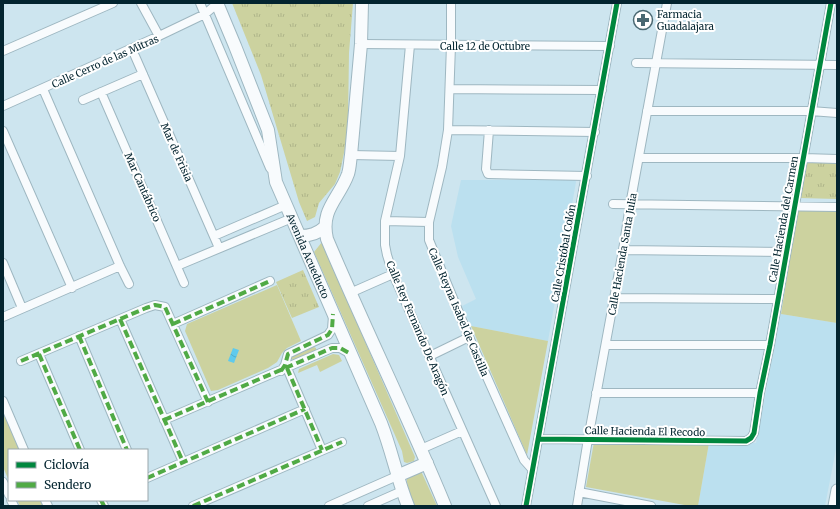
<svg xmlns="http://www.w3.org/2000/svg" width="840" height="509" viewBox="0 0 840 509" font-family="Merriweather,serif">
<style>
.built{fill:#bbe0ef}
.grass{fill:url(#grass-tufts)}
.green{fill:#ccd29f}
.water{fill:url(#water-waves)}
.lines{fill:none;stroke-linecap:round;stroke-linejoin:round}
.street-casing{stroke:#9eb7c1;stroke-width:10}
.secondary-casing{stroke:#9eb7c1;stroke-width:13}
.primary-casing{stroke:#9eb7c1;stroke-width:14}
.street{stroke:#f8fbfd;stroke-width:8}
.secondary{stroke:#f8fbfd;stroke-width:11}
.primary{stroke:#f8fbfd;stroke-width:12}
.quiet{stroke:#50aa45;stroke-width:4;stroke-dasharray:8 4;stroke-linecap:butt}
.cycleway-casing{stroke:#fff;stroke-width:8}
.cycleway{stroke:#00873e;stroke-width:5}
.labels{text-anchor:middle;stroke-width:4;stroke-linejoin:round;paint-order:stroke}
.poi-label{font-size:10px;fill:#03242f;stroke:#fff;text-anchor:start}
.street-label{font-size:10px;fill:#03242f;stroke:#fff}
</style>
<defs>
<pattern id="grass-tufts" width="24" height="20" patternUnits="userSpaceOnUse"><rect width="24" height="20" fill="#ccd29f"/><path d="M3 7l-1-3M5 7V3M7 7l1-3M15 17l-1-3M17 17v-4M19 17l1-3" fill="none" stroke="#aeb489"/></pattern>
<pattern id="water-waves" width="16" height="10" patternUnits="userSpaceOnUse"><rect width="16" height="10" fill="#5fcaec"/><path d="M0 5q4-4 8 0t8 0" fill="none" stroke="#51adcb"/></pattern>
</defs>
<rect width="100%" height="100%" fill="#cde5ef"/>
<path class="built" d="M461,180H575L576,182L548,341L471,326L462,306L476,299L458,257L451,226Z
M781,314L837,323V444L825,506H698L709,443H756Z"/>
<path class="grass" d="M232,3H353L349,53L348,120L345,148L340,172L335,184L319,203L315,217L307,221L299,202L261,75Z
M807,162L837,163V199L800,198Z
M303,270L319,307L292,318L276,282Z"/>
<path class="green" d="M798,207L837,209V323L781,314Z
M322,242L415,457L414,461L407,463L404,462L402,451L314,252Z
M277,285L301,341L287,348L282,353L277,362L268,368L218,390L211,391L185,331L187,324Z
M471,326L548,341L527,455Z
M314,347L316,348V350L293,360L291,359V357Z
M333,354L339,355L342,361L320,372L317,365L298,373L299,369Z
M3,410L20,450H9V481L3,467Z
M594,442L709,443L698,506H690L586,487Z
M421,471L437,506H414C411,497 406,486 407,476Z
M17,500H41L44,506H20Z"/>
<path class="water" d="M233,348L239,350L234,363L228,361Z"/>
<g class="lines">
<g class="street-casing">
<path id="street" d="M141,3L159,36
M200,3L270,168
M451,3V45L448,130L442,167L429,222V240L469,337L524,460L532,469
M361,44L610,46
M410,45L400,156L385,221V245L387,255L393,274L496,506
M3,51L113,3
M135,56L219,248
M636,63L837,65
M43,89L120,266L129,284
M450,89L602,90
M101,92L184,283
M83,100L143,74
M3,106L159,36L205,14L218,3
M647,111H811L837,113
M448,130L595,132
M489,130L486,169L488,174L587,176
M3,131L72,288
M351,155L400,156
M639,158H804L837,159
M613,204L837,207
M385,221L429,222
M214,236L286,205
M623,250L786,252
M3,263L22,308
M177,266L292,218
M350,293L393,274
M615,298L778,299
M3,317L120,266
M120,319L183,462
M173,324L270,281
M79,336L127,450
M606,345H770
M39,354L80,450
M430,356L469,337
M21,361L146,308L155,305L165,307L208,402
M287,368L322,450
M281,371L285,365L288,354L328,335L332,329L333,316
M596,393H760
M3,401L24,450
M164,420L332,348H340L351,354
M538,439L746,441L751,438L754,433L760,393L770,345L831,3
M421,449L462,431
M147,478L305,409
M3,482L9,495
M579,492L651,506
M11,500L14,506
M45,500L48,506
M101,500L104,506
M193,506L342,442
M329,506L397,476
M368,506L402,491
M526,506L617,3
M577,506L588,439L623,250L630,205L667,3"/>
</g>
<g class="secondary-casing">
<path id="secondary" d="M834,506L837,490"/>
</g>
<g class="primary-casing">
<g id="primary">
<path id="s1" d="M217,3L235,46L268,130L276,182L381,423C392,451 397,479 408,506"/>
<path d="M362,3L361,44L351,155C350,161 350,168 348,174C339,199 320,209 327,239C365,329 408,416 445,506"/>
<path d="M300,236C310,236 317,234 325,227"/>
<path d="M397,476L427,463"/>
</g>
</g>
<use href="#street" class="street"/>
<use href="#secondary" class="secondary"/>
<use href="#primary" class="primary"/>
<path class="quiet" d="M120,319L183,462
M173,324L270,281
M79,336L127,450
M39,354L80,450
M21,361L146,308L155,305L165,307L208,402
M287,368L322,450
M281,371L285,365L288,354L328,335L332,329L333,314
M164,420L332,348H340L351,354
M147,478L305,409
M101,500L104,506
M193,506L342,442"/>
<g class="cycleway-casing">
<path id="cycleway" d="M538,439L746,441L751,438L754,433L760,393L770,345L831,3
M526,506L617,3"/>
</g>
<use href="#cycleway" class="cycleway"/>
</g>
<defs>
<g id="pharmacy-ring" transform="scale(1)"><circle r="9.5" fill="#fff" stroke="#4a6872" stroke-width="1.5"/><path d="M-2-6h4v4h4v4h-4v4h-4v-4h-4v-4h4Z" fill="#4a6872"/></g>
</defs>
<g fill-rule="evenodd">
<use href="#pharmacy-ring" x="643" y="20"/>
</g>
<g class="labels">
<g class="poi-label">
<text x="657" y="18">Farmacia<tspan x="657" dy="12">Guadalajara</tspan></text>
</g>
<g class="street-label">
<text x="485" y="50">Calle 12 de Octubre</text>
<text transform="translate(105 61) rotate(-24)" y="4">Calle Cerro de las Mitras</text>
<text transform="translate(177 152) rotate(66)" y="4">Mar de Frisia</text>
<text transform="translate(143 187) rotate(66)" y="4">Mar Cantábrico</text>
<text transform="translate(783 219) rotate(-80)" y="4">Calle Hacienda del Carmen</text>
<text transform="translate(563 253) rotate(-80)" y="4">Calle Cristóbal Colón</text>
<text transform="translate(622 254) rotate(-80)" y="4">Calle Hacienda Santa Julia</text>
<text dy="4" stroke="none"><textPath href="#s1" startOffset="270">Avenida Acueducto</textPath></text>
<text transform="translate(459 312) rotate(67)" y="4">Calle Reyna Isabel de Castilla</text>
<text transform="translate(418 328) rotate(67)" y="4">Calle Rey Fernando De Aragón</text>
<text transform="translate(645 431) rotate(1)" y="4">Calle Hacienda El Recodo</text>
</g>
</g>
<rect width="840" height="509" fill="none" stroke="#03242f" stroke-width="8"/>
<rect x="8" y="449" width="140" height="52" fill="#ffffff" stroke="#9aa7ac"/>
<rect x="16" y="462" width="20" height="6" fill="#00873e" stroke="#9aa7ac"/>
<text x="44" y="469" font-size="12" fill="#03242f">Ciclovía</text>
<rect x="16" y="482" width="20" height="6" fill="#50aa45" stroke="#9aa7ac"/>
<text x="44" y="489" font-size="12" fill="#03242f">Sendero</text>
</svg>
